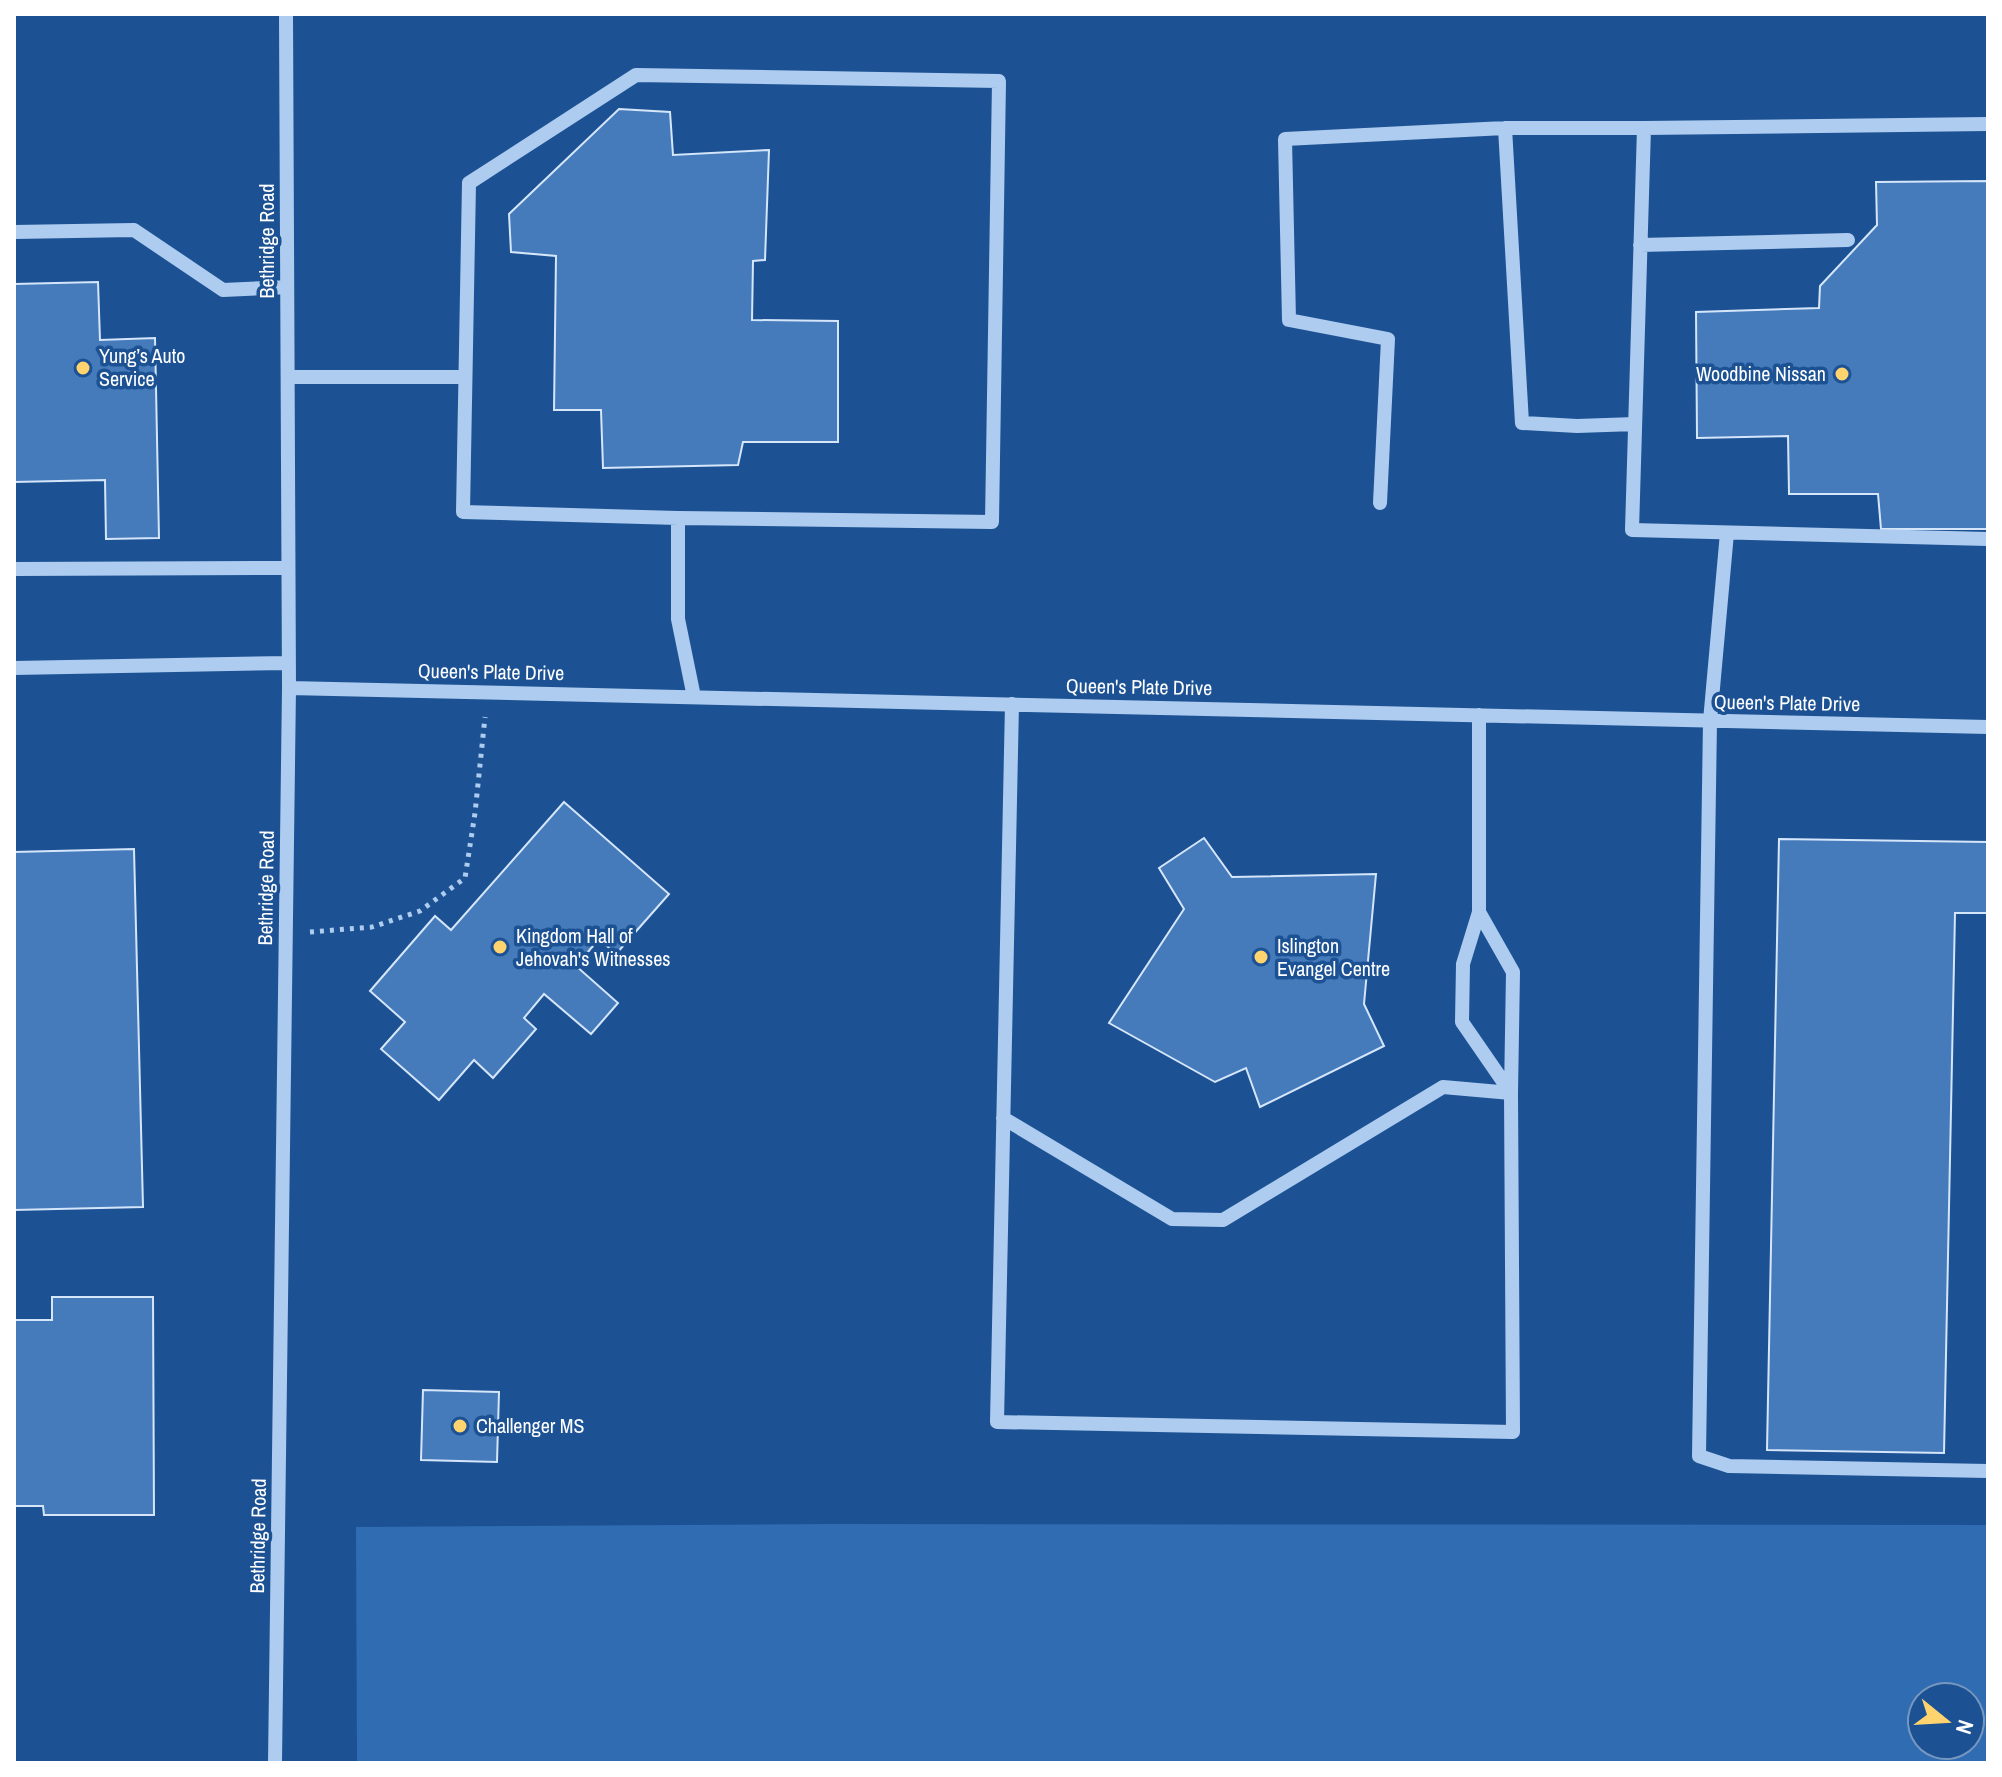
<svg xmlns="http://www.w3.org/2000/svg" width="2002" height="1777" viewBox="0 0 2002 1777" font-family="'Archivo Narrow',sans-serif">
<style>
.green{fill:#306cb2;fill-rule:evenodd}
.building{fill:#457bbb;stroke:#d5e6fa;stroke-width:2}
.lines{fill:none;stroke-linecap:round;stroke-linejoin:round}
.path{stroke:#aeccef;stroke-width:5;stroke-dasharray:4 6;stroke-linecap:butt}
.minor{stroke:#aeccef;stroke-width:14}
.poi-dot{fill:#ffd36d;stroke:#1c5294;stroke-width:3}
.labels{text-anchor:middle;stroke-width:7;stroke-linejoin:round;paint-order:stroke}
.street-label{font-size:20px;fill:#fff;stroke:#1c5294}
.poi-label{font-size:20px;fill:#fff;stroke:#1c5294;text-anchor:start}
</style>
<rect width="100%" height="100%" fill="#1c5294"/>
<path class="green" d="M833,1524L1988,1525V1763H357L356,1527ZM1922,1697H1970V1745H1922Z"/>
<path class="building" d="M619,109L670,112L673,155L769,150L765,260L753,261L752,320L838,321V442H743L738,465L603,468L601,410H554L556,256L511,252L509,214Z
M1988,181V529H1881L1878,494H1789L1788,436L1697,438L1696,312L1819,308L1820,286L1877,225L1876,182Z
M98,282L100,340L155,338L159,538L106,539L105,480L14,482V284Z
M564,802L669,894L616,954L599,939L576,966L618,1003L591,1034L544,994L524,1018L536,1029L493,1078L474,1060L439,1100L381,1049L405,1022L370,991L435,916L451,930Z
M1204,838L1232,877L1376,874L1364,1004L1384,1046L1260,1107L1246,1068L1215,1082L1109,1023L1184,909L1159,868Z
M1779,839L1988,842V913H1955L1944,1453L1767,1450Z
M134,849L143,1207L14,1210V852Z
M52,1297H153L154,1515H44L43,1506H14V1320H52Z
M423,1390L499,1392L497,1462L421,1460Z"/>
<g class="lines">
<path class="path" d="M310,932L372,927L420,911L465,878L475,813L485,717"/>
<path class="minor" d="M636,75L999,81L992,522L678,518L463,512L469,183Z
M1988,124L1644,128L1632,530L1988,539
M1505,128L1522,423L1577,426L1635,424
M14,232L134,230L223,290L287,287
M1640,245L1848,240
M288,377H465
M1380,503L1388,339L1289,320L1285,139L1505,128H1644
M678,518V619L694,697
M1727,533L1710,721L1699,1456L1729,1466L1988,1471
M14,569L288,568
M14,668L288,663
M289,688L1988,727
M1012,704L997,1422L1513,1432L1511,1093L1462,1022L1463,964L1479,912V715
M1003,1118L1172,1219L1223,1220L1443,1087L1511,1093L1513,972L1479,912
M275,1763L289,688L286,14"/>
</g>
<g class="poi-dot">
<circle cx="83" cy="368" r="8"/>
<circle cx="1842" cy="374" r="8"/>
<circle cx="500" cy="947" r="8"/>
<circle cx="1261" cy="957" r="8"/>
<circle cx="460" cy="1426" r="8"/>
</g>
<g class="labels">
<g class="street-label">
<text transform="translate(267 241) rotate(-90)" y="7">Bethridge Road</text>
<text transform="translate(491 672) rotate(1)" y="7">Queen's Plate Drive</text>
<text transform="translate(1139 687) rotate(1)" y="7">Queen's Plate Drive</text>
<text transform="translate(1787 703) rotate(1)" y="7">Queen's Plate Drive</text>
<text transform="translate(266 888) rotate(-89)" y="7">Bethridge Road</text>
<text transform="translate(258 1536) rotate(-89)" y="7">Bethridge Road</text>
</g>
<g class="poi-label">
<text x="99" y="363">Yung’s Auto<tspan x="99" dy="23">Service</tspan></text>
<text x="1826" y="381" text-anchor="end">Woodbine Nissan</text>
<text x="516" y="943">Kingdom Hall of<tspan x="516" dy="23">Jehovah's Witnesses</tspan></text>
<text x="1277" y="953">Islington<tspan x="1277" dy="23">Evangel Centre</tspan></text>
<text x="476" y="1433">Challenger MS</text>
</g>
</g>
<rect width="2002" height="1777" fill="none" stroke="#ffffff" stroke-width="32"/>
<g transform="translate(1946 1721) rotate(108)"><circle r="38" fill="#1c5294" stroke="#7797bf" stroke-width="2"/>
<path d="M0-6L14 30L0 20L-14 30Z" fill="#ffd36d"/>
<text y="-12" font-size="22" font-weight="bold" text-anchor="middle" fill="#ffffff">N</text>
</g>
</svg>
